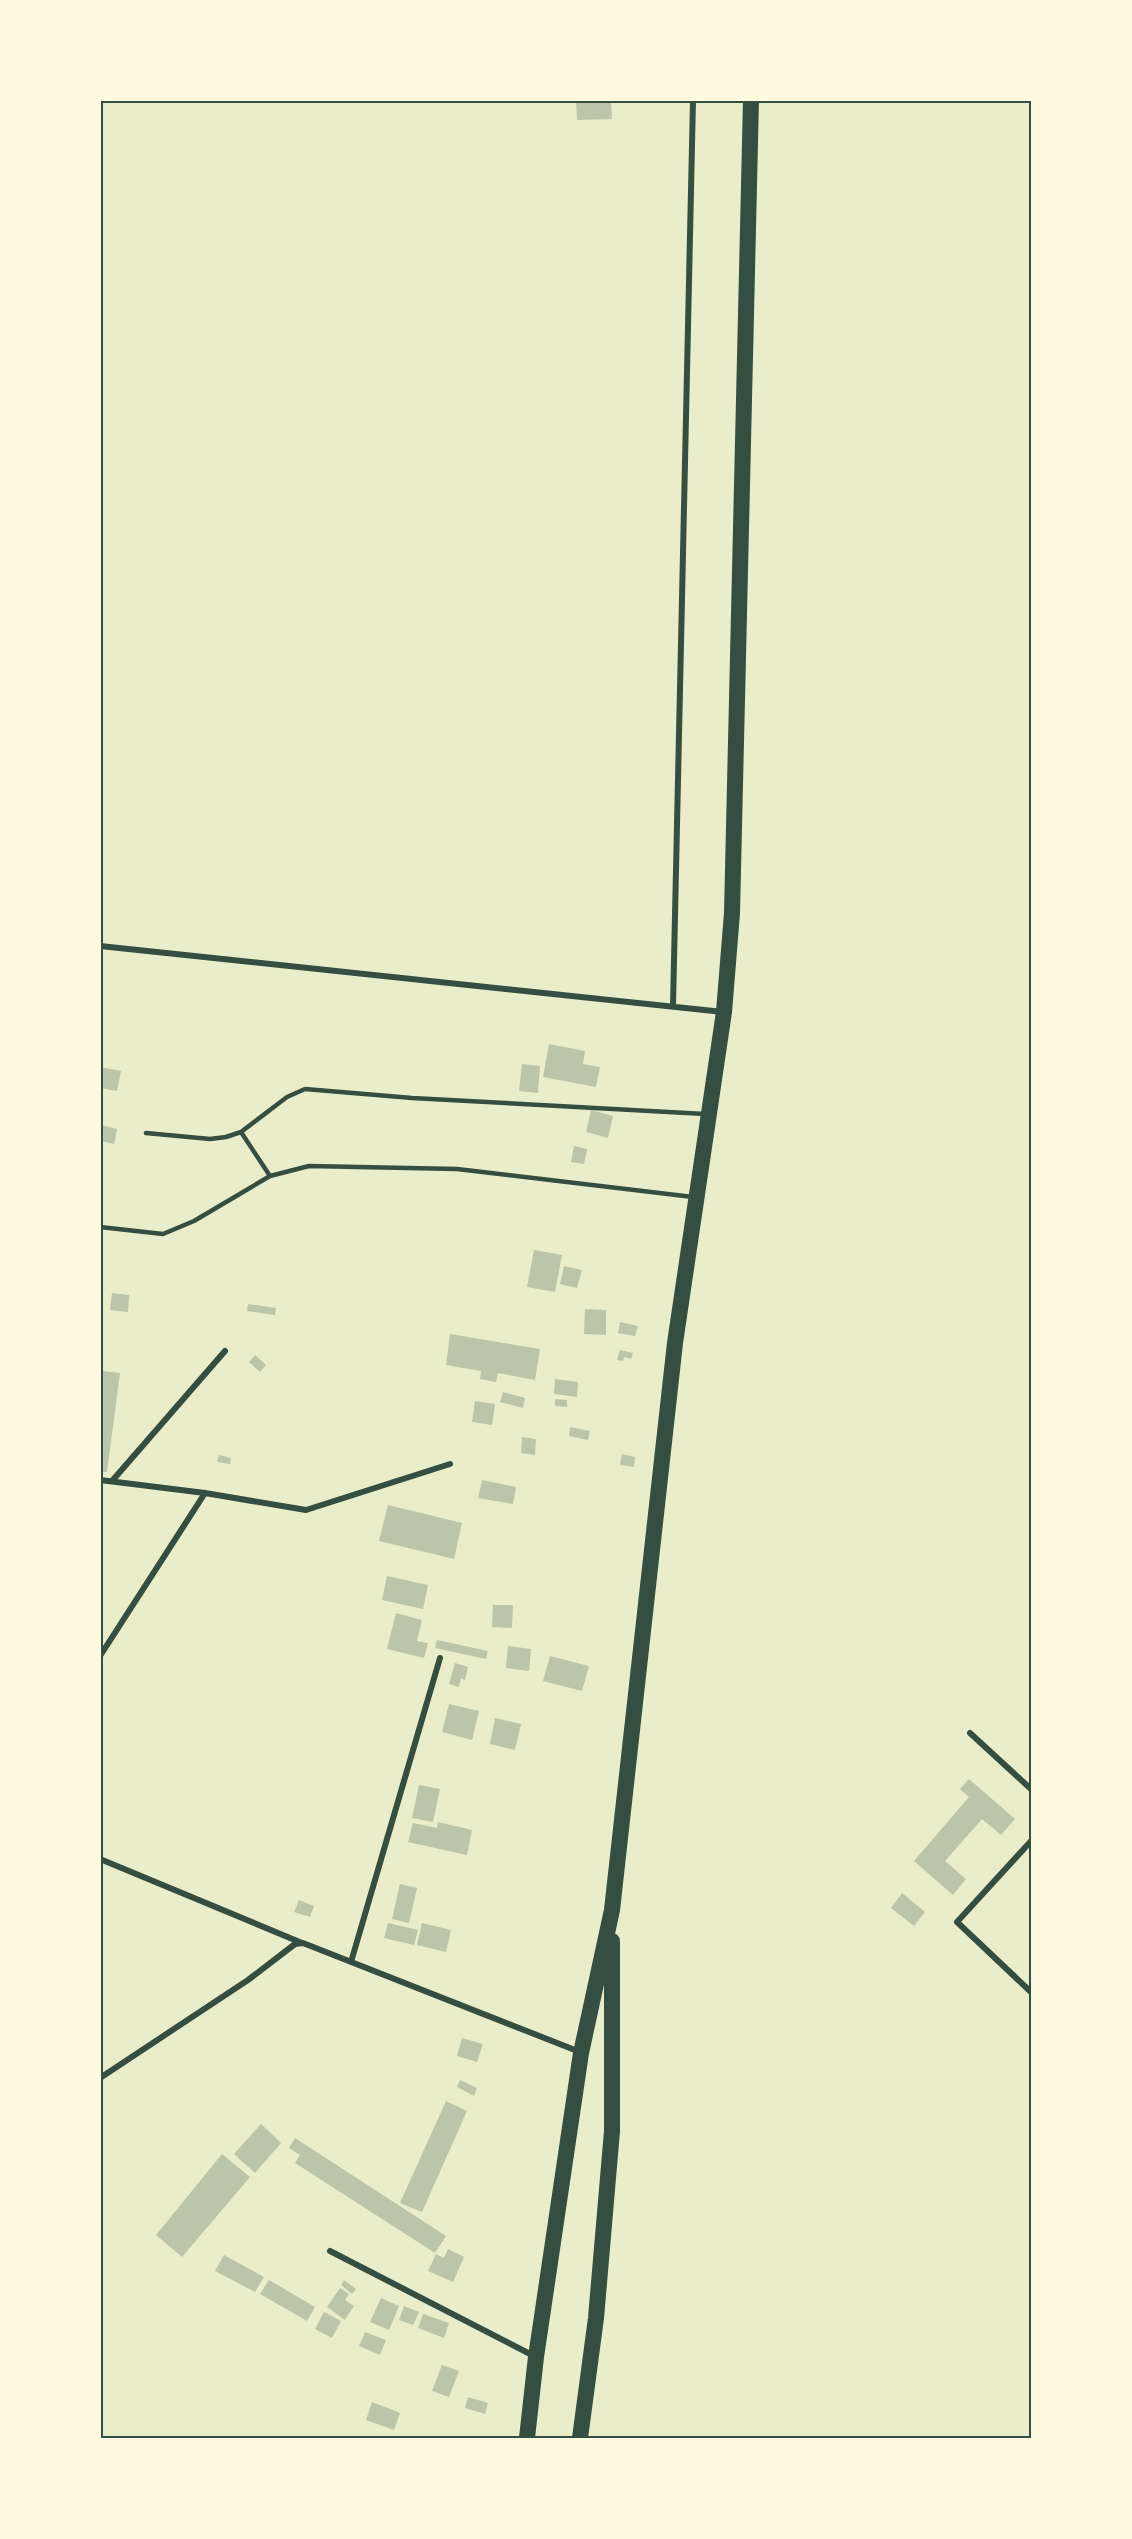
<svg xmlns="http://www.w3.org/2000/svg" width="1132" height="2539" viewBox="0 0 1132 2539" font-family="'Source Serif 4',serif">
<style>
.building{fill:#bcc5a7}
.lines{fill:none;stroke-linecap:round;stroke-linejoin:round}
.service{stroke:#344e41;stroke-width:4.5}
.minor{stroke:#344e41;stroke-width:6}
.trunk{stroke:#344e41;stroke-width:16}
.neatline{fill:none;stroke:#344e41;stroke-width:2}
</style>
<rect width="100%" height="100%" fill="#e9edc9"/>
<path class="building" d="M576,100H611L612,119L577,120Z
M549,1044L585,1051L583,1064L600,1067L596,1087L543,1077Z
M522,1064L540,1066L538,1093L519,1091Z
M100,1067L121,1071L117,1091L100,1088Z
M591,1110L613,1116L608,1138L586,1132Z
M100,1125L117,1129L114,1144L100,1141Z
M574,1146L587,1149L584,1164L571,1162Z
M534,1250L562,1255L555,1292L527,1287Z
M564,1266L582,1270L577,1288L560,1284Z
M112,1293L129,1295L128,1312L110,1310Z
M248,1304L276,1308L275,1315L247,1311Z
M585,1309L606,1310V1335L584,1334Z
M620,1322L638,1326L635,1336L618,1333Z
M450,1334L540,1349L535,1380L498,1373L496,1382L480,1379L481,1371L446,1365Z
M620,1350L633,1353L631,1359L624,1357L623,1361L617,1360Z
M255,1355L266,1365L260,1372L249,1362Z
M102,1371L120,1373L107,1472H100Z
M555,1379L578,1382L577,1397L554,1394Z
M503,1392L525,1398L523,1408L500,1402Z
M555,1399L567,1400V1407L555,1406Z
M475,1401L495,1404L492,1425L472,1422Z
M570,1427L590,1431L588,1440L569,1436Z
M522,1437L536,1439L535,1455L521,1453Z
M622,1454L635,1457L634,1467L620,1465Z
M219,1455L231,1458L230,1464L217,1462Z
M482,1480L516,1487L513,1504L478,1498Z
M388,1505L462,1523L454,1559L379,1541Z
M387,1576L428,1585L423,1609L382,1600Z
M493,1605H513L512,1628L492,1627Z
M396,1613L422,1620L417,1641L428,1643L424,1658L387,1649Z
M437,1640L488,1651L486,1659L435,1648Z
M508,1646L531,1649L529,1671L506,1668Z
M550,1656L589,1666L582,1691L543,1681Z
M455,1663L468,1667L465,1680L461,1678L459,1687L449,1684Z
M449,1704L479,1711L472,1740L442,1732Z
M495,1718L521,1724L515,1750L490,1744Z
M969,1779L1015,1819L1001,1835L982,1819L945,1861L966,1879L953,1895L914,1861L969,1797L960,1789Z
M419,1785L440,1789L433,1822L412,1818Z
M438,1822L472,1830L467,1855L408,1842L413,1823L437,1828Z
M400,1884L417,1888L409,1923L392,1919Z
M902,1893L925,1912L914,1926L891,1908Z
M299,1900L314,1906L310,1917L294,1912Z
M388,1923L418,1930L414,1945L384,1938Z
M422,1923L451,1930L446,1952L417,1945Z
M462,2038L483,2044L477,2062L457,2056Z
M460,2080L477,2088L474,2096L457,2087Z
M446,2101L467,2111L422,2212L400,2203Z
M261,2124L281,2143L255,2173L234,2154Z
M295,2138L446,2236L435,2253L295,2163L300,2155L289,2148Z
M222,2154L250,2177L182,2257L156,2235Z
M448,2249L464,2257L453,2282L428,2271L436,2254L444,2258Z
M224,2255L264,2277L255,2292L215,2271Z
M269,2280L315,2307L307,2321L260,2294Z
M344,2280L356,2289L352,2294L341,2285Z
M340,2288L349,2294L345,2300L354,2306L345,2320L327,2307Z
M381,2298L399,2306L389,2330L370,2322Z
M404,2306L419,2312L413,2325L399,2320Z
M324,2312L341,2321L332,2338L315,2329Z
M423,2314L449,2323L444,2338L418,2328Z
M365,2332L386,2340L380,2355L359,2346Z
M442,2365L459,2371L449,2397L432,2391Z
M468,2397L488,2403L485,2414L465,2408Z
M372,2402L400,2413L394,2430L366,2420Z"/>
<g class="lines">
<path class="service" d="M241,1132L270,1176
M146,1133L210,1139L226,1137L241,1132L287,1097L305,1089L412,1098L705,1114
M100,1227L163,1234L194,1221L270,1176L309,1166L457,1169L693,1197"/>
<path class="minor" d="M100,946L723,1012
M673,1006L693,100
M100,1480L205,1493L306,1510L450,1464
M112,1481L225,1351
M100,1656L205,1493
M970,1733L1032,1790
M1032,1840L957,1922L1032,1993
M100,1859L302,1943
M351,1962L440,1658
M100,2078L248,1980L295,1944L303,1943L580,2052
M330,2251L536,2357"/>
<path class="trunk" d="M527,2438L536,2357L581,2053L612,1910L675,1343L724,1012L732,913L751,100
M580,2438L596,2318L612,2131V1941"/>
</g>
<rect width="1132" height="2539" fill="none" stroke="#fefae0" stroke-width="204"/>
<rect x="102" y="102" width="928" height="2335" class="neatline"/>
</svg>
